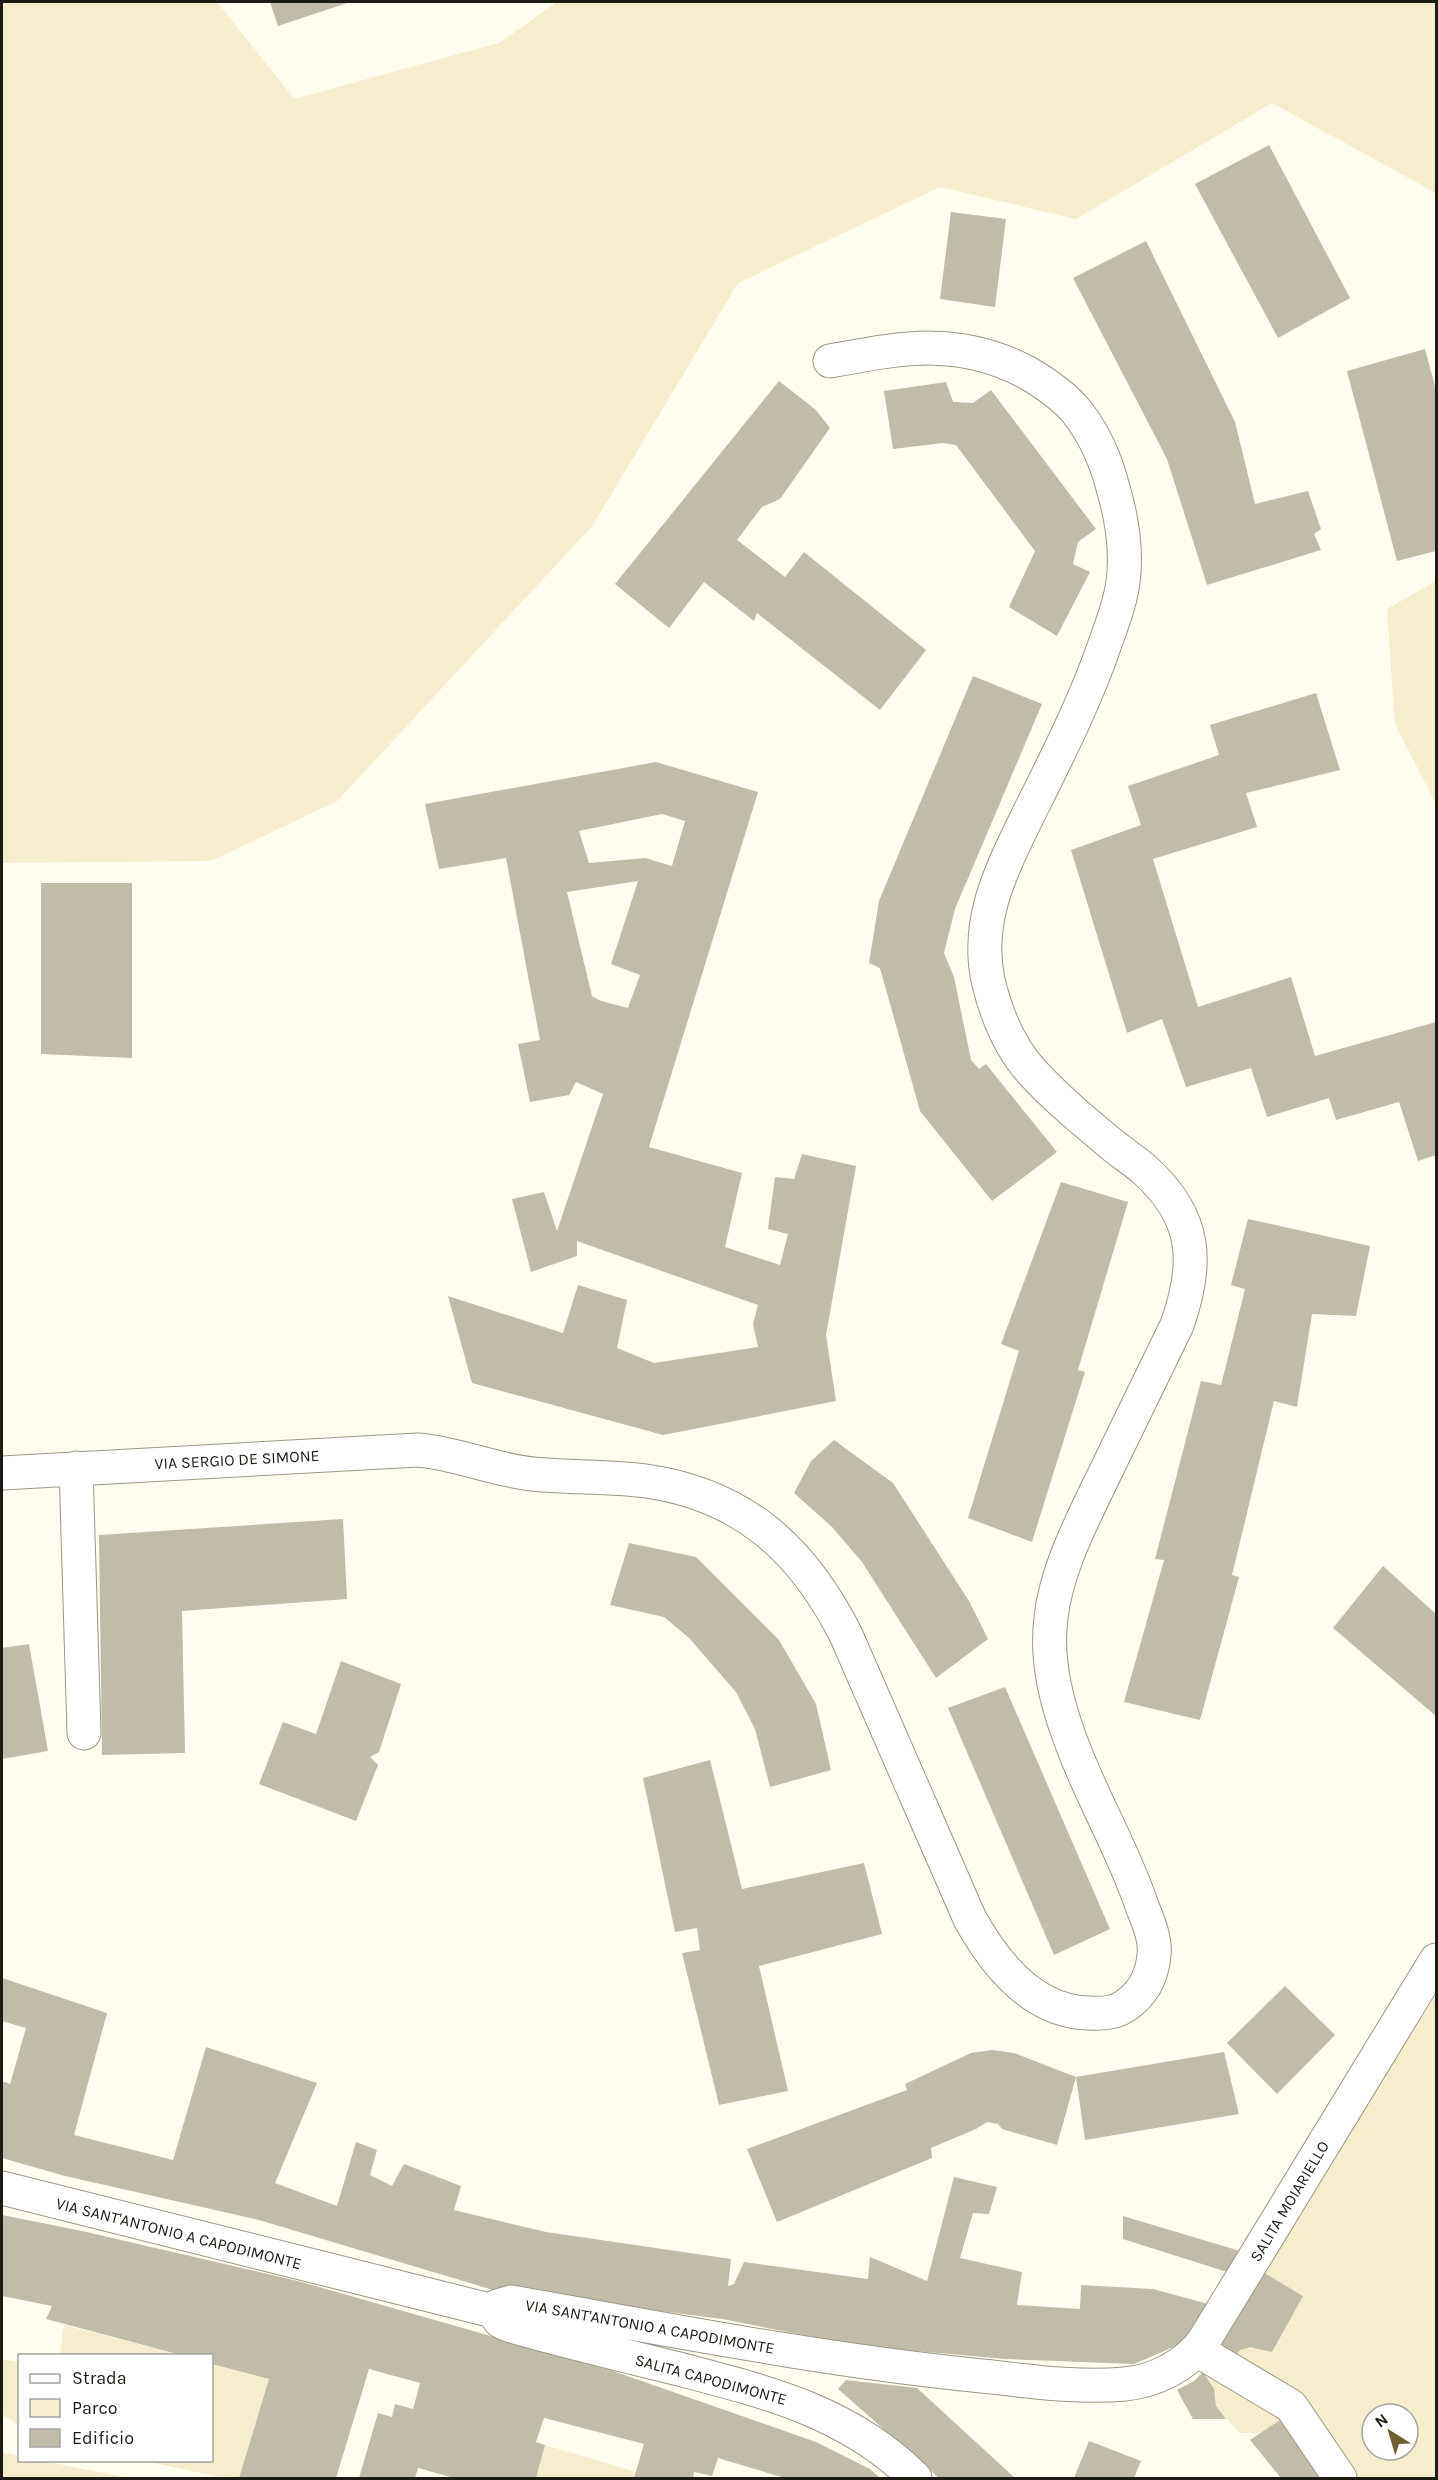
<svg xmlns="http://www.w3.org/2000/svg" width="1438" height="2480" viewBox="0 0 1438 2480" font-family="Karla,sans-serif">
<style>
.green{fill:#f5edcd;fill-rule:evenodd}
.building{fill:#c1bcaa;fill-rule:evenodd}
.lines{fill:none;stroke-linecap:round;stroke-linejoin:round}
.minor-casing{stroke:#9b9785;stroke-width:35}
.minor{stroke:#fff;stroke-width:33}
.labels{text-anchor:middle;stroke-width:4.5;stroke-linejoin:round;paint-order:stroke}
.street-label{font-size:16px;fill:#1c1b14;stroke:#fff}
</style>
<rect width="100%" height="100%" fill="#fffcf0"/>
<path class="green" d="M2,2H217L294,99L499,43L557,2H1436V193L1272,103L1076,219L940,187L738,283L593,525L337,801L211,861L2,863Z
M1436,581V804L1395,724L1387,609Z
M1436,1996V2478H1325L1271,2427L1259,2433H1239L1216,2406L1203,2372L1303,2200ZM1372,2414H1408V2450H1372Z
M64,2325L181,2355H60Z
M2,2359L19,2362V2425L2,2414Z
M212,2364L269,2379L239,2478H224L145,2461L212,2460Z
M545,2445L636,2472L634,2478H536Z
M2,2452L19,2456L20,2460L43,2461L130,2478H2Z"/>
<path class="building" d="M270,2H350L278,26Z
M1269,145L1350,298L1278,338L1195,184Z
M951,212L1006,219L995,307L940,299Z
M1146,241L1235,422L1255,504L1308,491L1321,529L1314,534L1321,550L1207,585L1167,459L1073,278Z
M1425,349L1436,390V551L1397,561L1347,371Z
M779,381L816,410L830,428L780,499L762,507L737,540L785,577L804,552L926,650L880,710L757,613L754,621L704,582L669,628L615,584Z
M946,382L953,402L973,403L991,390L1096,529L1078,542L1073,564L1090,572L1057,636L1009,607L1035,551L956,445L943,443L893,449L884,391Z
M973,676L1042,704L955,909L944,953L954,977L971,1060L979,1069L986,1064L1057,1152L992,1201L920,1111L880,968L869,963L879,901Z
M1316,693L1340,770L1246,793L1257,827L1153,859L1198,1007L1291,977L1315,1056L1436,1022V1155L1418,1161L1399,1102L1336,1120L1329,1098L1267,1117L1251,1068L1186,1087L1162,1019L1127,1033L1071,850L1141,825L1128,786L1219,755L1210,725Z
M656,762L758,792L649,1147L742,1173L725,1247L780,1265L788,1234L768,1229L775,1177L794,1179L802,1154L856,1166L826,1335L836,1401L663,1435L472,1383L448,1296L563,1333L578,1285L627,1300L617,1348L654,1363L758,1347L753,1324L758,1305L577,1241V1256L531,1272L512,1199L544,1192L557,1231L603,1094L576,1082L569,1095L530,1102L518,1044L540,1040L506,858L439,869L425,804ZM662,814L685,821L672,866L645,858L589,863L579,831ZM638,881L611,964L640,975L628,1008L601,1001L592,996L567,892Z
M41,883H132V1058L41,1054Z
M1061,1182L1128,1202L1078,1370L1085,1372L1032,1542L968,1518L1019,1351L1001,1344Z
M1248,1219L1370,1246L1356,1316L1312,1314L1297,1407L1274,1401L1232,1575L1239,1577L1200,1720L1124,1702L1164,1560L1155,1559L1201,1381L1221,1385L1245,1289L1231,1285Z
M834,1440L893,1483L969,1601L988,1639L936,1678L862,1562L832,1527L794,1493L811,1461Z
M343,1519L347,1599L182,1611L185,1753L102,1755L99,1535Z
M629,1543L696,1557L779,1640L816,1704L831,1770L770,1787L755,1729L736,1692L689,1638L664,1617L610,1605Z
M1383,1566L1436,1614V1716L1333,1628Z
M29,1644L48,1751L2,1759V1648Z
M341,1661L401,1684L379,1752L370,1757L378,1765L356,1821L259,1784L283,1722L316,1734Z
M1005,1687L1110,1929L1054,1955L948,1708Z
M710,1760L742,1889L864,1863L882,1934L759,1966L788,2091L719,2105L682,1953L700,1950L697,1928L675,1932L643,1778Z
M2,1978L107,2013L74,2135L173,2160L206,2047L317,2083L275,2183L337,2206L356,2142L377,2150L370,2175L392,2186L404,2164L461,2186L454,2210L546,2232L731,2259L728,2286L734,2284L744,2262L868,2279L870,2257L927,2281L954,2177L997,2187L989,2214L973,2213L960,2258L1022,2272L1017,2305L1080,2309L1081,2285L1153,2289L1212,2305L1203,2318L1176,2346L1134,2364L1006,2359L859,2346L722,2319L534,2295L530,2301L259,2220L65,2176L2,2158V2081L10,2084L26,2028L2,2021Z
M1285,1986L1335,2035L1277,2094L1227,2043Z
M992,2050L1014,2053L1076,2077L1057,2145L1002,2129L998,2124L987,2122L976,2129L931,2148L932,2158L777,2222L747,2149L907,2090L905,2084L971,2053Z
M1224,2052L1239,2114L1085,2140L1076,2077Z
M2,2215L82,2231L298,2281L613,2371L816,2442L870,2469L880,2478H785L718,2458L712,2476L694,2472L693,2478H634L644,2444L544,2418L536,2442L545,2445L536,2478H454L418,2468L415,2478H359L378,2413L392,2417L395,2404L413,2409L420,2383L369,2369L336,2478H239L269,2379L212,2364V2355H181L46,2319L52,2306L2,2296Z
M1123,2216L1240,2251L1227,2272L1123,2239Z
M1261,2271L1303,2296L1272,2352L1250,2347L1240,2350L1235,2358L1215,2347Z
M1203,2372L1214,2389L1216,2406L1226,2419H1193L1177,2390L1194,2381Z
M846,2380L917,2388L1015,2478H939L838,2389Z
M1283,2418L1325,2478H1281L1250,2440Z
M1089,2441L1141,2461L1134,2478H1074Z"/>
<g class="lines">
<g class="minor-casing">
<path id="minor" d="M76,1468L84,1733
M2,1473L418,1450C457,1453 493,1470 533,1474C571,1478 609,1476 646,1481C744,1495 803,1550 846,1635L970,1919C995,1964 1033,2012 1089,2013C1101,2014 1115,2013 1125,2006C1143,1994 1152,1977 1154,1955C1156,1939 1148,1921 1142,1906C1122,1846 1088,1792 1068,1733C1055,1697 1046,1656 1051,1618C1056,1569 1084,1517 1105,1473C1129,1424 1153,1374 1177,1325C1199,1263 1197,1218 1146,1171C1136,1162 1125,1155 1115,1147C1087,1124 1058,1100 1033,1073C1009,1047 996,1014 988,980C975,918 1003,867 1029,813C1057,757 1086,700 1106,641C1114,619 1123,595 1124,571C1126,543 1121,515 1113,488C1106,460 1095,435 1077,412C1063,395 1045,383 1026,372C958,336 901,348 830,361
M2,2188L493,2311
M493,2311L497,2306L511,2302C661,2328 811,2358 963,2374C1016,2379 1072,2389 1125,2384C1155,2381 1185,2366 1203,2342L1436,1960
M493,2311L500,2321L508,2325C564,2341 622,2355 679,2369C767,2392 849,2412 915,2478
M1197,2350L1291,2406L1340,2478"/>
</g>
<use href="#minor" class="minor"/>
</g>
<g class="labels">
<g class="street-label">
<text transform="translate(237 1459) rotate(-3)" y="6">VIA SERGIO DE SIMONE</text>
<text transform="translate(1289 2201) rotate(-59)" y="6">SALITA MOIARIELLO</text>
<text transform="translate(179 2233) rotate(14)" y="6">VIA SANT'ANTONIO A CAPODIMONTE</text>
<text transform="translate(650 2326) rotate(10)" y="6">VIA SANT'ANTONIO A CAPODIMONTE</text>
<text transform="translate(711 2379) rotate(15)" y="6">SALITA CAPODIMONTE</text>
</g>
</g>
<rect width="1438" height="2480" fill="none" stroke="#1c1b14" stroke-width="6"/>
<rect x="18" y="2354" width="195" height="108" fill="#ffffff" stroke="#a4a4a1" stroke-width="1.5"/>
<rect x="30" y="2374" width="30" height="9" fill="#ffffff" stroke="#a4a4a1" stroke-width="1.5"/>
<text x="72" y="2384" font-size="18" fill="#1c1b14">Strada</text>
<rect x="30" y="2399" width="30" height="18" fill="#f5edcd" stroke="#a4a4a1" stroke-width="1.5"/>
<text x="72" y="2414" font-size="18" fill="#1c1b14">Parco</text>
<rect x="30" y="2429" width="30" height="18" fill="#c1bcaa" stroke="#a4a4a1" stroke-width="1.5"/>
<text x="72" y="2444" font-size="18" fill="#1c1b14">Edificio</text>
<g transform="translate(1390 2432) rotate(323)"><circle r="28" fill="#ffffff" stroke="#a4a4a1" stroke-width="1.5"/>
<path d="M0-4.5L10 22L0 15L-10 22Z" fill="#6f622f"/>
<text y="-9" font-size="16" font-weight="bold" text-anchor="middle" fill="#1c1b14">N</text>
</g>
</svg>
